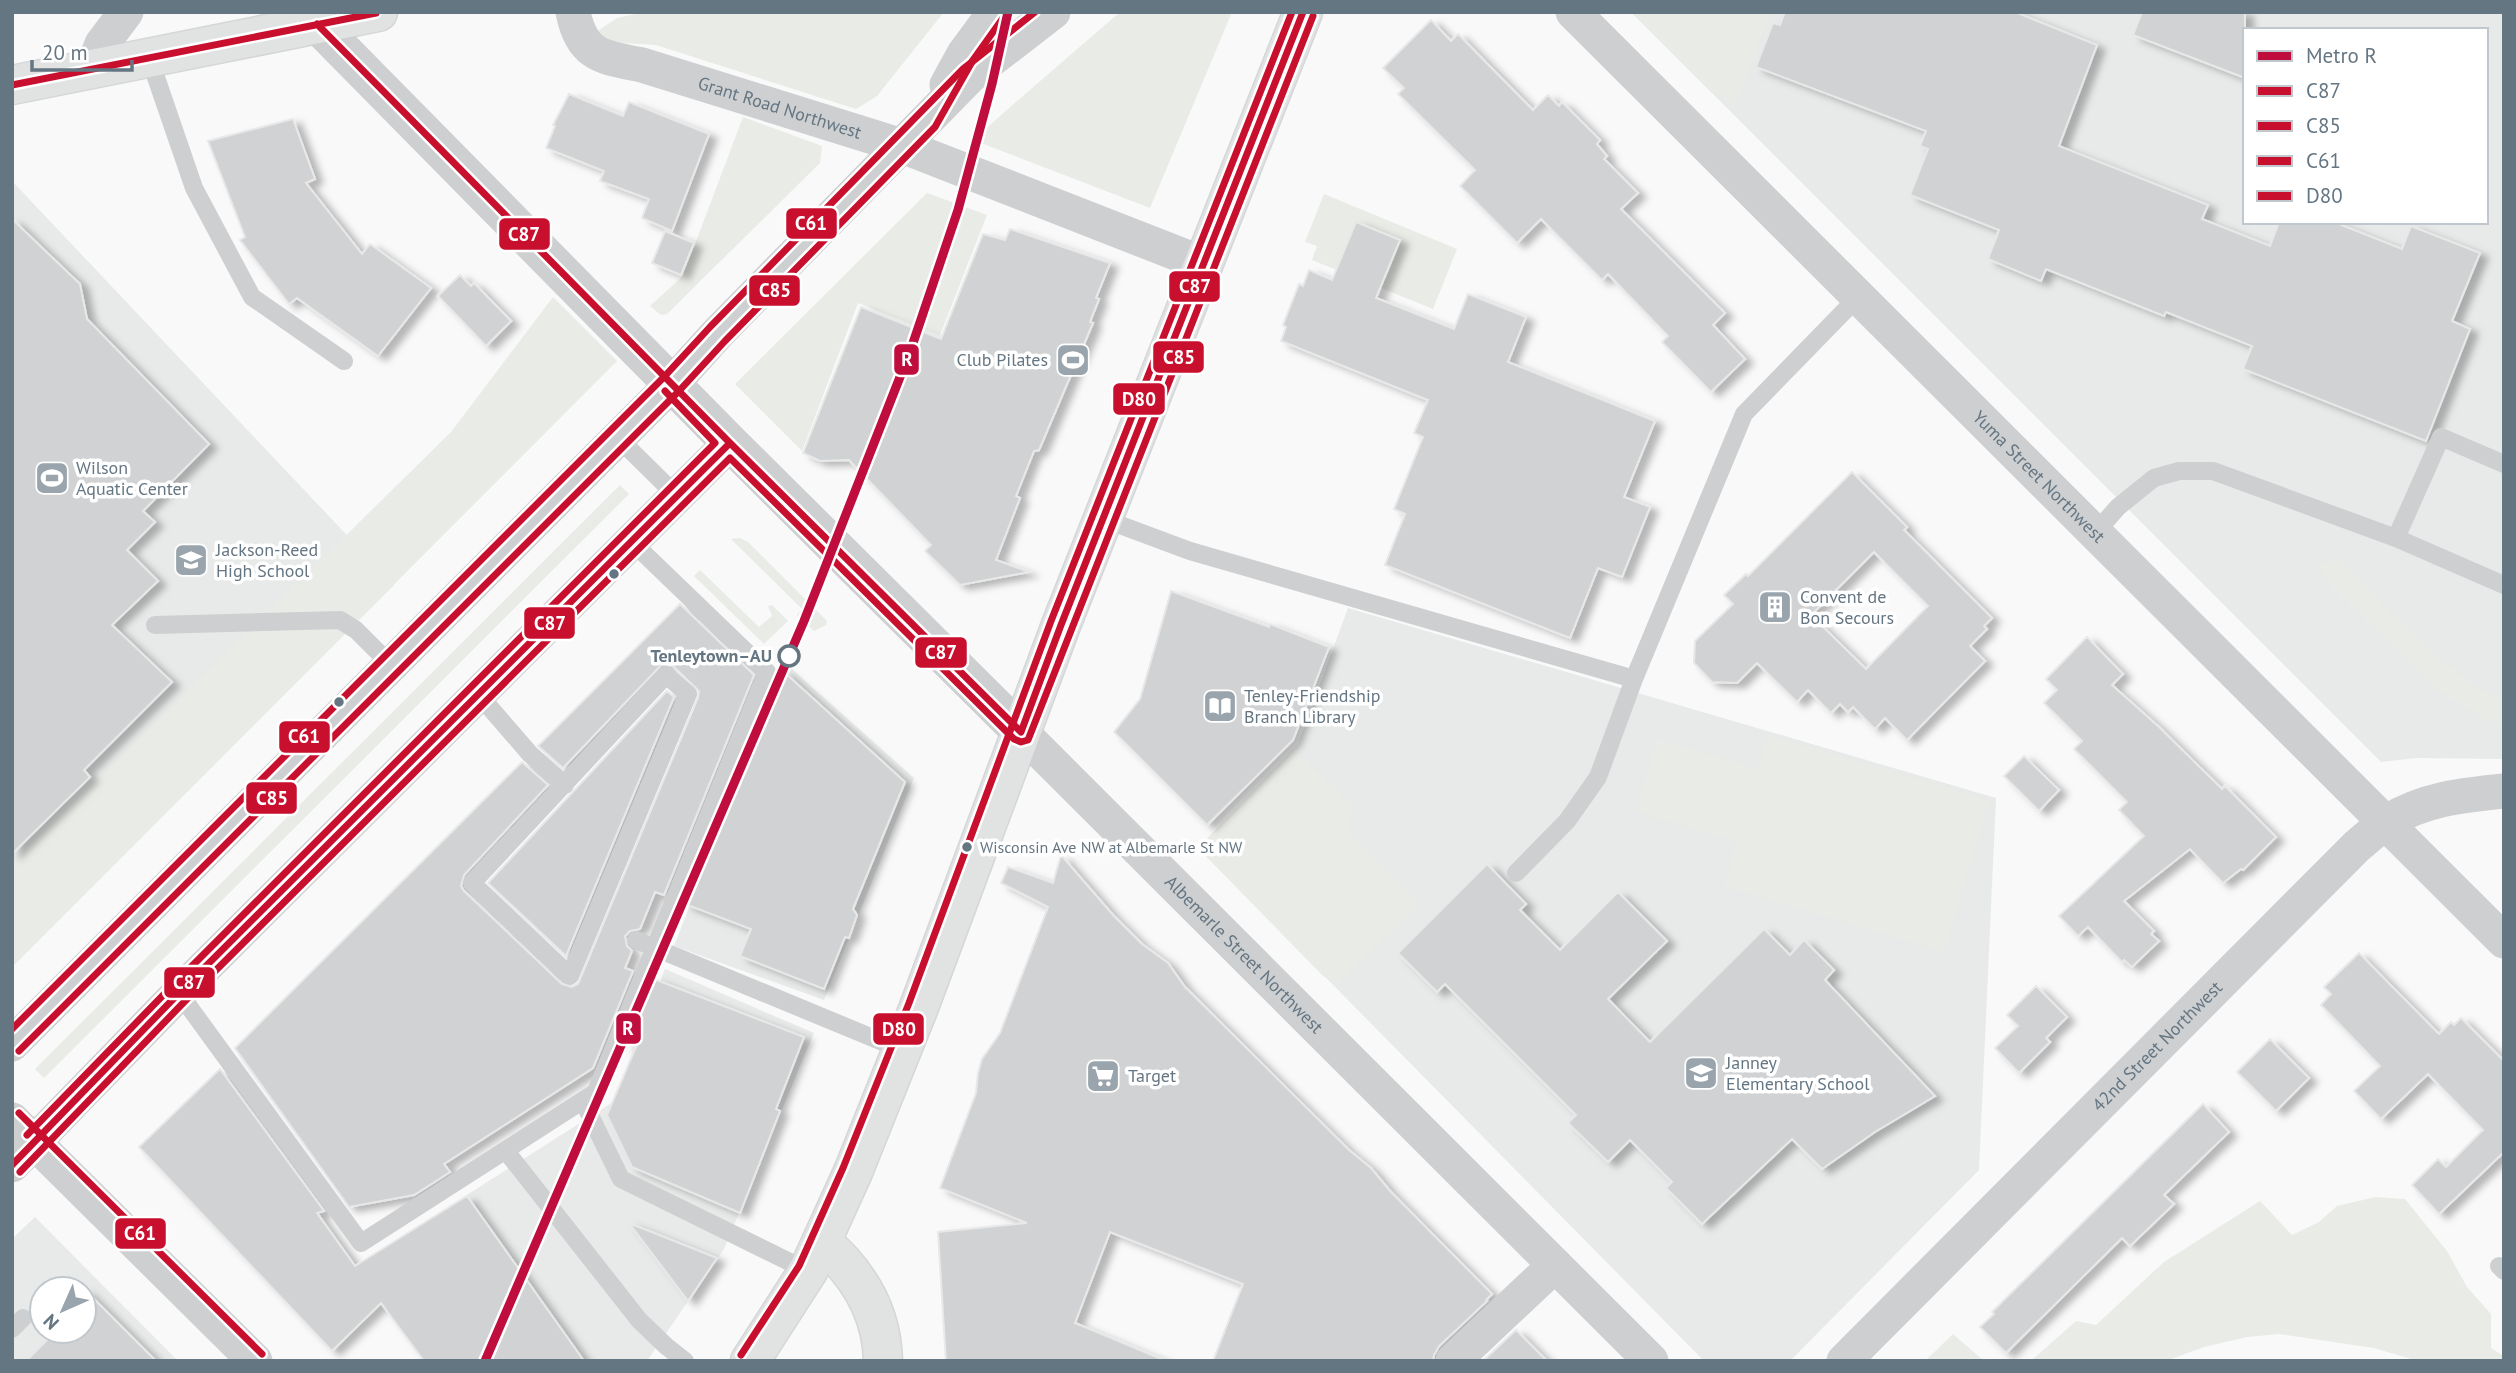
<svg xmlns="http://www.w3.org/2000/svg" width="2516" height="1373" viewBox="0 0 2516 1373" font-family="'PT Sans',sans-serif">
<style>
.built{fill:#e8e9e9;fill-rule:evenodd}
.green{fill:#e8ebe6}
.building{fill:#d0d2d3;stroke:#e8e8e8;stroke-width:2;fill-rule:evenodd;filter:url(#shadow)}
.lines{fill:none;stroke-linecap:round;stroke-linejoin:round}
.secondary-casing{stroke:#d5d6d7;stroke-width:41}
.primary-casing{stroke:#d5d6d7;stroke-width:41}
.service{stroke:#cecfd0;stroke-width:18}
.minor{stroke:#cecfd0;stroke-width:35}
.tertiary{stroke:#cecfd0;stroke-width:38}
.secondary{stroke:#e1e2e2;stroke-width:38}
.primary{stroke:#e1e2e2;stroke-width:38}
.bus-1-casing{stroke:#fff;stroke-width:12}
.bus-2-casing{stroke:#fff;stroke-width:12}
.bus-3-casing{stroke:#fff;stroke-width:12}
.bus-4-casing{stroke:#fff;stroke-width:12}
.bus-1{stroke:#c8102e;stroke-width:7}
.bus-2{stroke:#c8102e;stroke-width:7}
.bus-3{stroke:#c8102e;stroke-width:7}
.bus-4{stroke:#c8102e;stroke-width:7}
.metro-1-casing{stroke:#fff;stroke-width:14}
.metro-1{stroke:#bf0d3e;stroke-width:9}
.bus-dot{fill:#657683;stroke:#fff;stroke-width:2.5}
.stop-dot{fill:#fff;stroke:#657683;stroke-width:3.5}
.labels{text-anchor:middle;stroke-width:7;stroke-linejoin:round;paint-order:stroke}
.bus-label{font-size:16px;fill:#657683;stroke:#fff;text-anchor:start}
.street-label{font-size:18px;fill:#657683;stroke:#fff}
.poi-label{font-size:18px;fill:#657683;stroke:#fff;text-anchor:start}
.stop-label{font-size:18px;font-weight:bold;fill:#657683;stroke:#fff;text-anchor:end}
.line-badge{stroke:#fff;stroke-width:2.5}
.badge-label{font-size:19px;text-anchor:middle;font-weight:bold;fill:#fff}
</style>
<defs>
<filter id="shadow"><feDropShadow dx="8" dy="4.5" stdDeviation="3.5" flood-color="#0004"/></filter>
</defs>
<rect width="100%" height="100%" fill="#f9f9f9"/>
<path class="built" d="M1631,12H2504V759L2417,758L2381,762ZM2245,30H2486V222H2245Z
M12,181L394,585L12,967Z
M1348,608L1996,798L1979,1170L1790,1361H1704L1198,848L1298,744Z
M782,660L914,778L824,1000L674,946L726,814Z
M665,969L814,1033L724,1249L647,1361H424L355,1266L613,1102Z
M35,1217L178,1361H12V1239ZM42,1289H84V1331H42Z"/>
<path class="green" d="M646,12H944L877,96L856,109L656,45L609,42L600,35L599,30L617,18Z
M1120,12H1232L1150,208L976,141L980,134L1009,108Z
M1631,12H1771L1735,105L1711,92Z
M743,117L822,146L820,163L667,314L661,315L650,306L683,276Z
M927,193L987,215L940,335L858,303L802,451L735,384Z
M1324,194L1457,249L1433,309L1312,260L1317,246L1305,242Z
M553,297L617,361L12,967V864L451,432Z
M620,485L629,494L44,1078L35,1069Z
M740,538L748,542L827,621L826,625L814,631L797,615L802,609L731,539Z
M2334,560L2342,562C2390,612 2436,663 2496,699L2504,697V723L2486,721L2435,688L2328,583L2317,565Z
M700,570L759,627L772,616L768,606L772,605L788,621L764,644L694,576Z
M1768,735L1989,800L1944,952L1724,886L1737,842L1636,812L1658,739L1758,769Z
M1292,750L1353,806L1346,829L1420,904L1337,982L1323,976L1198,848Z
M2376,1197L2405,1199L2447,1251L2467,1287L2491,1314V1348L2504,1356V1361H2418L2374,1348L2279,1334L2247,1337L2204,1347L2166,1361H2031L2076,1321L2096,1325L2164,1262L2260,1201L2292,1235L2319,1222L2337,1206Z
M1953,1334L1984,1361H1925Z"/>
<path class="building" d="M1785,12H2015L2097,45L2059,146L2208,205L2202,219L2270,246L2279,222H2334L2402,249L2411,226L2480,253L2452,321L2470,329L2426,441L2243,369L2252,346L2166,312L2164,316L2046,269L2041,281L1988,259L1999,230L1910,195L1928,149L1920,146L1926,131L1756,67L1773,23L1780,25Z
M2142,12H2245V78L2133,35Z
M1431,20L1451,41L1458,34L1533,110L1548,95L1559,106L1562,102L1600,140L1597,144L1607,156L1604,159L1638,193L1621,209L1725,313L1713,325L1745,359L1711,392L1662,342L1668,336L1608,274L1602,280L1541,219L1517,243L1460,186L1475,170L1398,94L1404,88L1383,68Z
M569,94L623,116L629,102L709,134L672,231L642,218L649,199L600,181L604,171L546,148L555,126L553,125Z
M293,119L315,179L306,183L362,254L370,244L431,288L378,356L297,298L289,304L240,240L245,237L208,141Z
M12,219L80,284L87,319L209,444L143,511L155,522L127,550L158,581L112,625L172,682L84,770L90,777L12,854Z
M1356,222L1400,240L1376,298L1454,329L1468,294L1526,317L1508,362L1655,421L1624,497L1650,507L1622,577L1598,568L1570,638L1385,565L1405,514L1394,509L1423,437L1414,433L1428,400L1281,341L1286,327L1283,325L1299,284L1303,286L1309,270L1332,280Z
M1010,229L1110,263L1096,298L1099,299L1090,322L1093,323L1039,450L1034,451L1016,496L1020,498L996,560L1029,572L960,585L925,551L931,545L849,460L820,461L803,453L861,307L941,339L983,234L1005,240Z
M665,231L694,243L681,275L652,263Z
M460,275L471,286L474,283L511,321L486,346L438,296Z
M1852,472L1907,527L1904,530L1992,618L1984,626L1987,629L1970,646L1985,661L1907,740L1885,718L1875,729L1853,707L1848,712L1840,704L1831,713L1808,690L1797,702L1757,663L1737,683L1712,682L1694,663L1695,641L1733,604L1724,595L1746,574L1748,576ZM1874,552L1928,606L1866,669L1811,615Z
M1171,591L1269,627L1270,624L1329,647L1293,740L1207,825L1114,732L1140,699Z
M680,604L754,675L664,895L655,892L640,929L630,931L625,936L627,946L632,951L625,968L633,971L593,1068L444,1164L450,1172L414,1195L349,1207L235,1048L522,762L548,785L464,875L461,886L464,891L562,984L572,987L578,984L698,698L699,691L673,666L662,664L563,768L538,746Z
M2087,637L2123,674L2112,685L2159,727L2222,789L2225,786L2276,837L2243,870L2241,869L2223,883L2190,849L2124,901L2154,931L2151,934L2159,941L2132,967L2124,960L2122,962L2088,927L2078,936L2059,916L2144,836L2119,810L2127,802L2074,749L2082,741L2044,703L2057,690L2046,679Z
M783,671L905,782L853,909L857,915L849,938L845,937L824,989L740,956L751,929L685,904L772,690L775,692Z
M667,691L674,697L566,956L488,883Z
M2024,756L2059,790L2039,811L2004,776Z
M1061,855L1113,915L1142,944L1168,963L1185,987L1349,1150L1371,1168L1391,1192L1492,1294L1486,1300L1487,1301L1439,1346L1434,1355L1433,1361H1213L1243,1284L1110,1232L1075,1323L1166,1361H946L938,1232L1027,1223L940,1188L976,1093L978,1073L982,1059L1000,1033L1048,907L1001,883L1008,867L1053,883Z
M1487,864L1526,904L1520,910L1560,950L1618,892L1667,941L1608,999L1650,1042L1764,929L1790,955L1804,940L1834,970L1825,980L1935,1096L1875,1132L1822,1169L1792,1139L1702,1224L1666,1188L1672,1182L1630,1140L1608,1162L1568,1123L1576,1115L1445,984L1437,992L1398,953Z
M2359,953L2439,1034L2451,1022L2454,1025L2461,1018L2504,1061V1152L2439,1214L2412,1185L2438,1159L2446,1167L2483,1130L2428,1074L2381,1119L2354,1091L2380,1066L2321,1005L2331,994L2324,987Z
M654,979L804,1037L776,1109L780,1111L740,1213L632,1167L607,1115L639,1040L626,1047Z
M2036,986L2067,1017L2046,1038L2050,1042L2019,1073L1995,1048L2018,1026L2007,1015Z
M2270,1039L2309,1078L2276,1111L2237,1072Z
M220,1069L324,1211L317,1213L355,1266L467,1196L584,1361H424L381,1303L332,1351L139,1147Z
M2203,1104L2229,1132L2164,1195L2174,1204L2130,1246L2122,1238L2006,1353L1980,1327L1994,1314L1992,1312Z
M629,1223L717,1258L688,1301Z
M84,1289L156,1361H26L56,1331H84Z
M1516,1330L1547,1361H1483Z"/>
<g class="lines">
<g class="secondary-casing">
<path id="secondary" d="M822,1242C858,1273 882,1312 883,1361"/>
</g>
<g class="primary-casing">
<path id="primary" d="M12,85L378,12
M750,1361L808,1271L853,1172L919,1007L1061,625L1303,12"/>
</g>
<path class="service" d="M149,57L194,188L252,297L344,361
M618,438L677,496
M1104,519L1190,551L1634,679
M2096,532L2118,507L2154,478L2179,471H2213L2396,538L2504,585
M2396,538L2441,437L2504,464
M155,625L340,620L356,630L392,666
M666,675L688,694L570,976L472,883Z
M479,695L530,754L565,785
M1516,873L1567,821L1598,777L1634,679L1744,414L1859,296
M636,940L902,1050
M179,993L361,1243L596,1092L767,672L631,541
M583,1101L621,1179L808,1271
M506,1151L639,1320L666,1346L685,1361
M2499,1266L2504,1271
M12,1329L23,1318"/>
<g class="minor">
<path id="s1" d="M573,12C582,57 603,57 642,65L902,146L1204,264"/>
<path id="s2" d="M1573,12L2504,941"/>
<path d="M92,69L102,44L126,12"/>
<path d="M947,85L964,54L995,12"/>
<path id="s3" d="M1021,732L1651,1361"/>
<path d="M12,1044L672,384L717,334L970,76L1053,12"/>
<path d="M12,1120L255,1361"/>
<path d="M12,1165L179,993L730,443"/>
<path d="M1453,1361L1555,1265"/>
<path id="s4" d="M1844,1361L2357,846C2367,838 2376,829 2387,822C2423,799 2463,795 2504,791"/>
</g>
<path class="tertiary" d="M305,12L730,443L1021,732"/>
<use href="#secondary" class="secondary"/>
<use href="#primary" class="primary"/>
<g class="bus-1-casing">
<path id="bus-1" d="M317,24L730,443L1021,732L1061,625L1303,12
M12,85L376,13
M12,1165L179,993L730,443"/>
</g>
<g class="bus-2-casing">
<path id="bus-2" d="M19,1051L679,391L725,341L935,127L973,60L1003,18
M20,1172L186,1000L730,458L1014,739L1021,742L1028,740L1313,16"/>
</g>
<g class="bus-3-casing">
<path id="bus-3" d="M12,1029L664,377L710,327L963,69L1035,12
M19,1113L262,1354
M27,1135L172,986L715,443L665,391"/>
</g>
<g class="bus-4-casing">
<path id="bus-4" d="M741,1355L799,1266L843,1168L909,1003L1051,621L1292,12"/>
</g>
<use href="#bus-1" class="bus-1"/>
<use href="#bus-2" class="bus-2"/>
<use href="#bus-3" class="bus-3"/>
<use href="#bus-4" class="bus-4"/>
<g class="metro-1-casing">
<path id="metro-1" d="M485,1361L804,621L911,349L958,210L992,84L1008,12"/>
</g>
<use href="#metro-1" class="metro-1"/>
</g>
<defs>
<g id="stadium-square" transform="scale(1.75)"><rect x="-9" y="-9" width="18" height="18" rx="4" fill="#99a4ac" stroke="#fff"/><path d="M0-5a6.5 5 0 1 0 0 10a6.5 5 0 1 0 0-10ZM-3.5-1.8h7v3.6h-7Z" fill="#fff"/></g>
<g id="school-square" transform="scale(1.75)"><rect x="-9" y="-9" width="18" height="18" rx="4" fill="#99a4ac" stroke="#fff"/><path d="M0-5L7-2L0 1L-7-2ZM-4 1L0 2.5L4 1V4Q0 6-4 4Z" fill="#fff"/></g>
<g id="building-square" transform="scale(1.75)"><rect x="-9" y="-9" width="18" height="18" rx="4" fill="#99a4ac" stroke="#fff"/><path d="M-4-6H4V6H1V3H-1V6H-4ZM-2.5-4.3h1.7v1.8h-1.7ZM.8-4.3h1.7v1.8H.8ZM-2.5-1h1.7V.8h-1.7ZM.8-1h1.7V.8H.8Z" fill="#fff"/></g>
<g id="library-square" transform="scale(1.75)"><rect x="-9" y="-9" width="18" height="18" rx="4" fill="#99a4ac" stroke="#fff"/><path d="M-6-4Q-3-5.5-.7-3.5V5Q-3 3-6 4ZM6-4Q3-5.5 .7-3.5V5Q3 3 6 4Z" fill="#fff"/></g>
<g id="supermarket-square" transform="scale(1.75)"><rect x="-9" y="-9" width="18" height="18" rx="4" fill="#99a4ac" stroke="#fff"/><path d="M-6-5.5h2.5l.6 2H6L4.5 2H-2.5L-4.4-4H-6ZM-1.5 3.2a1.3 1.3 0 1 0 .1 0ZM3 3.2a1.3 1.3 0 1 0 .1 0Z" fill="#fff"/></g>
</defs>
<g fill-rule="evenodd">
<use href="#stadium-square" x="1073" y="360"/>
<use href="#stadium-square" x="52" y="478"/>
<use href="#school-square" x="191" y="560"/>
<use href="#building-square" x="1775" y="607"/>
<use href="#library-square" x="1220" y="706"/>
<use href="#school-square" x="1701" y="1073"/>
<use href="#supermarket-square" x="1103" y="1076"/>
</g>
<g class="bus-dot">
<circle cx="614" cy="574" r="6"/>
<circle cx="339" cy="702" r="6"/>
<circle cx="967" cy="847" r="6"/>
</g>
<circle class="stop-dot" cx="789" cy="656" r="10"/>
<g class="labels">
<g class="bus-label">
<text x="980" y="853">Wisconsin Ave NW at Albemarle St NW</text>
</g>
<g class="street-label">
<text dy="6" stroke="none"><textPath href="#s1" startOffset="240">Grant Road Northwest</textPath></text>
<text dy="6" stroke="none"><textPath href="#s2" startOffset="658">Yuma Street Northwest</textPath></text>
<text dy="6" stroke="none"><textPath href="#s3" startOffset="315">Albemarle Street Northwest</textPath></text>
<text dy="6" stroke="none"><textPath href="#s4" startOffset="444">42nd Street Northwest</textPath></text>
</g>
<g class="poi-label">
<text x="1048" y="366" text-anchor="end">Club Pilates</text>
<text x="76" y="474">Wilson<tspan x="76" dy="21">Aquatic Center</tspan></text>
<text x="216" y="556">Jackson-Reed<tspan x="216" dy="21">High School</tspan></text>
<text x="1800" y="603">Convent de<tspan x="1800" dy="21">Bon Secours</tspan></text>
<text x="1244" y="702">Tenley-Friendship<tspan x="1244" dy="21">Branch Library</tspan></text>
<text x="1726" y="1069">Janney<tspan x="1726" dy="21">Elementary School</tspan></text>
<text x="1128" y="1082">Target</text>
</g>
<g class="stop-label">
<text x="772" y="662">Tenleytown–AU</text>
</g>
</g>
<g class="line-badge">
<rect x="785" y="207" width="53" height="33" rx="7" fill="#c8102e"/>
<rect x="498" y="217" width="53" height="34" rx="7" fill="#c8102e"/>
<rect x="1168" y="270" width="53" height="33" rx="7" fill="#c8102e"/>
<rect x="748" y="274" width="53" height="33" rx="7" fill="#c8102e"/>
<rect x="1152" y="340" width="53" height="34" rx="7" fill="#c8102e"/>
<rect x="893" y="343" width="27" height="33" rx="7" fill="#bf0d3e"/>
<rect x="1112" y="382" width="54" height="34" rx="7" fill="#c8102e"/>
<rect x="523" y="606" width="53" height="34" rx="7" fill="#c8102e"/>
<rect x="914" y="636" width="54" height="33" rx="7" fill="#c8102e"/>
<rect x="278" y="720" width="53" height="34" rx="7" fill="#c8102e"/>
<rect x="245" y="781" width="53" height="34" rx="7" fill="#c8102e"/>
<rect x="163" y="966" width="53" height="33" rx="7" fill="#c8102e"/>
<rect x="615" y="1012" width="27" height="33" rx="7" fill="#bf0d3e"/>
<rect x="872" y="1012" width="53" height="34" rx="7" fill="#c8102e"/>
<rect x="114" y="1217" width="53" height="33" rx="7" fill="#c8102e"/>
</g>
<g class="badge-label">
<text x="811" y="230">C61</text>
<text x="524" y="241">C87</text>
<text x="1195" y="293">C87</text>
<text x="775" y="297">C85</text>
<text x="1179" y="364">C85</text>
<text x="907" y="366">R</text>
<text x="1139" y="406">D80</text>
<text x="550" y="630">C87</text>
<text x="941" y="659">C87</text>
<text x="304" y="743">C61</text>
<text x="272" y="805">C85</text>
<text x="189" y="989">C87</text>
<text x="628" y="1035">R</text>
<text x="899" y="1036">D80</text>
<text x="140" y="1240">C61</text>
</g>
<rect width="2516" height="1373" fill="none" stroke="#657683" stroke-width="28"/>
<rect x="2243" y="28" width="245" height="196" fill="#ffffff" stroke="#c1c8cd" stroke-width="2"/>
<rect x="2257" y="51" width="35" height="10" fill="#bf0d3e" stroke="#c1c8cd" stroke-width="2"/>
<text x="2306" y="63" font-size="21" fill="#657683">Metro R</text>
<rect x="2257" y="86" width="35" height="10" fill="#c8102e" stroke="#c1c8cd" stroke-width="2"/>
<text x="2306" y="98" font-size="21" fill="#657683">C87</text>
<rect x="2257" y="121" width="35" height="10" fill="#c8102e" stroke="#c1c8cd" stroke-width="2"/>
<text x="2306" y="133" font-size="21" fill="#657683">C85</text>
<rect x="2257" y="156" width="35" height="10" fill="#c8102e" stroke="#c1c8cd" stroke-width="2"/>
<text x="2306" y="168" font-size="21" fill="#657683">C61</text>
<rect x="2257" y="191" width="35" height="10" fill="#c8102e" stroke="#c1c8cd" stroke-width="2"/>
<text x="2306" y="203" font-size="21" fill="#657683">D80</text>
<g transform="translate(63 1310) rotate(225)"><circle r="33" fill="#ffffff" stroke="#c1c8cd" stroke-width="2"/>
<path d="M0-5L12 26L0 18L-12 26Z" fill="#99a4ac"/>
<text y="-10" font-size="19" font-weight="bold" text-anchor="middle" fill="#657683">N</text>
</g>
<path d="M32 60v10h100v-10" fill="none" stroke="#657683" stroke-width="3.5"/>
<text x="42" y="60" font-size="21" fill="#657683" stroke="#ffffff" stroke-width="5" paint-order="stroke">20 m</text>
</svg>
